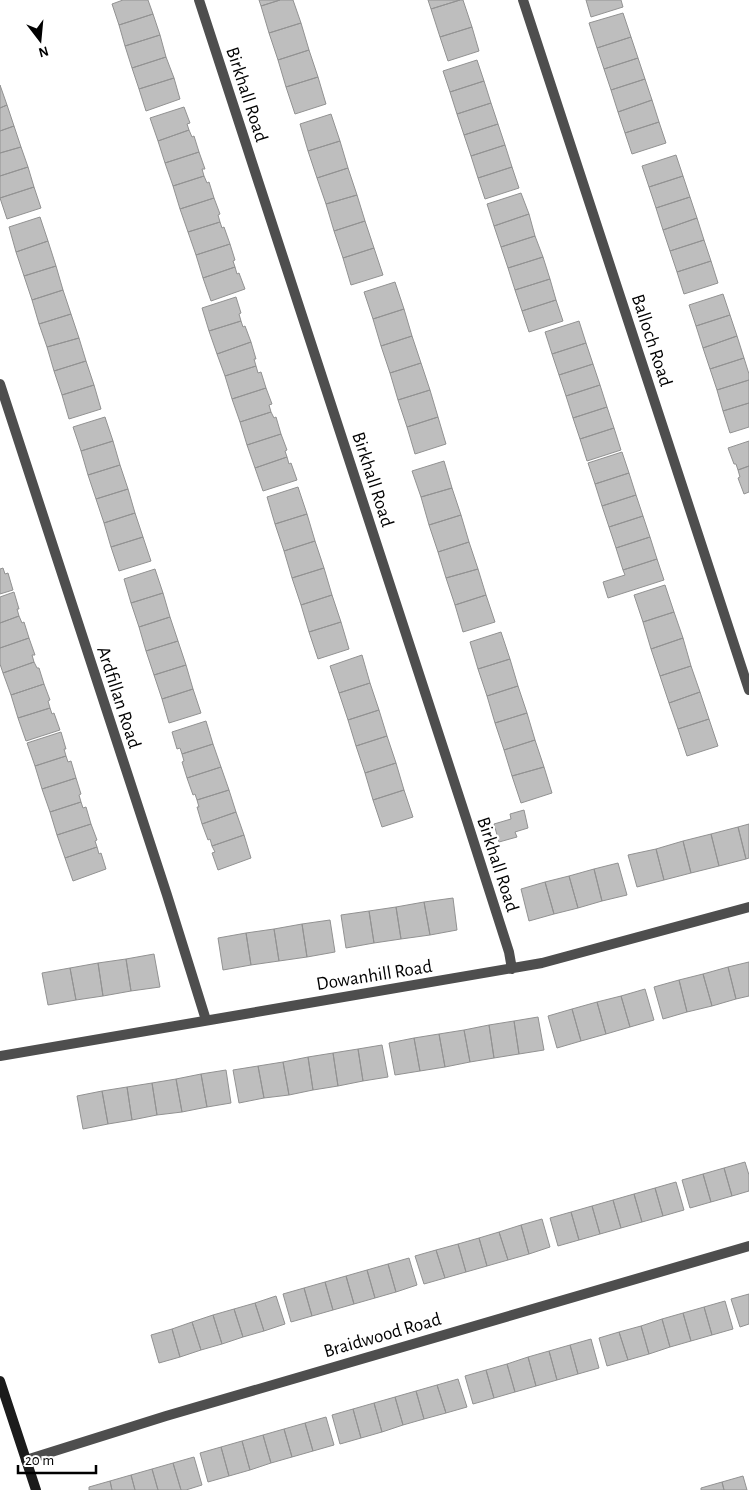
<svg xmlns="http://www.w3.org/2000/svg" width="749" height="1490" viewBox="0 0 749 1490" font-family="'Alegreya Sans',sans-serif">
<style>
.building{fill:#bebebe;stroke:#929292}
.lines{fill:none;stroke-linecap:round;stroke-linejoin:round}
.street{stroke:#4e4e4e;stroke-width:10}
.secondary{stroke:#1b1b1b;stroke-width:10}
.labels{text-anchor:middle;stroke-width:4.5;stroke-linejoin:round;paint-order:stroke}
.street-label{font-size:19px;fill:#000;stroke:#fff}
</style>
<rect width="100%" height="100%" fill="#fff"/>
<path class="building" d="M123,0H148L153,14L119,25L112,4Z
M259,0H280L261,6Z
M280,0H293L301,23L269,33L261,6Z
M428,0H460L431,9Z
M460,0H463L472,27L440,37L431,9Z
M586,0H621L623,7L591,17Z
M623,13L631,37L597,48L589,23Z
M153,14L160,35L125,46L119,25Z
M301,23L309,50L278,60L269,33Z
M472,27L479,51L448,61L440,37Z
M160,35L166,57L132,68L125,46Z
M631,37L638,58L604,69L597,48Z
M309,50L318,77L286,87L278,60Z
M166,57L174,78L139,89L132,68Z
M638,58L645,79L611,90L604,69Z
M477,60L484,81L450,92L443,71Z
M318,77L326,104L295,114L286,87Z
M174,78L180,99L146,111L139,89Z
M645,79L652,100L618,112L611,90Z
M484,81L491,103L457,114L450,92Z
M0,85L7,105L0,108Z
M652,100L659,122L625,133L618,112Z
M491,103L498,124L464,135L457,114Z
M7,105L14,126L0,131V108Z
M184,107L190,123L187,124L189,130L158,141L150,118Z
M331,114L340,141L308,151L300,124Z
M659,122L666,143L632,154L625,133Z
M498,124L505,145L471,156L464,135Z
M14,126L21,147L0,153V131Z
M189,130L192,137L194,136L199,152L165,163L158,141Z
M340,141L348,168L317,178L308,151Z
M505,145L512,167L478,178L471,156Z
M21,147L28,167L0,176V153Z
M199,152L205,169H202L204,176L173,186L165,163Z
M676,155L683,176L649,187L642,166Z
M28,167L34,187L0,198V176Z
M512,167L519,188L485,199L478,178Z
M348,168L357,195L326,204L317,178Z
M204,176L207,183L209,182L214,198L180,209L173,186Z
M683,176L690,197L656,208L649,187Z
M34,187L41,208L7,219L0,198Z
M521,193L529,214L494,226L487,204Z
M357,195L365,221L334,231L326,204Z
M690,197L697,218L663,230L656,208Z
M214,198L220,214L218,215L220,222L188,232L180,209Z
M529,214L535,236L501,247L494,226Z
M40,217L48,241L16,252L9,227Z
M697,218L704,240L670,251L663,230Z
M365,221L374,248L343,258L334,231Z
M220,222L222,228L224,227L230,244L196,255L188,232Z
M535,236L543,257L508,268L501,247Z
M704,240L711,261L677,272L670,251Z
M48,241L56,266L24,276L16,252Z
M230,244L235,260L233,261L235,267L203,278L196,255Z
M374,248L383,275L351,285L343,258Z
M543,257L550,279L515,290L508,268Z
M711,261L718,283L684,294L677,272Z
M56,266L63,290L32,300L24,276Z
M235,267L237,274L239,273L245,289L211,301L203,278Z
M550,279L556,300L522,311L515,290Z
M395,282L404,309L373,319L364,292Z
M63,290L71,314L39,324L32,300Z
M723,294L730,315L696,326L689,305Z
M236,297L241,313L239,314L241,321L209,331L202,308Z
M556,300L563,321L529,332L522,311Z
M404,309L412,336L381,346L373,319Z
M71,314L79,338L47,347L39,324Z
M730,315L737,336L703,348L696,326Z
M241,321L243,327L245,326L251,342L217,354L209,331Z
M579,321L586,343L552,354L545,332Z
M412,336L421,363L390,373L381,346Z
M737,336L744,358L710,369L703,348Z
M79,338L86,361L54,371L47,347Z
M251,342L256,359H254L256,366L225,376L217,354Z
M586,343L593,364L559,375L552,354Z
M744,358L749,374V380L717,390L710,369Z
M86,361L94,385L62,395L54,371Z
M421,363L430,390L398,400L390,373Z
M593,364L600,385L566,396L559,375Z
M256,366L258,373L261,372L266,388L232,399L225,376Z
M749,380V403L723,411L717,390Z
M94,385L101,409L69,419L62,395Z
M600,385L607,407L573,418L566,396Z
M266,388L272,404L269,405L271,412L240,422L232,399Z
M430,390L438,417L407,427L398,400Z
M749,403V427L730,433L723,411Z
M607,407L614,428L580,439L573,418Z
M271,412L274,418L276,417L281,434L247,445L240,422Z
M105,417L113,441L81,451L73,427Z
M438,417L446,444L415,454L407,427Z
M614,428L621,450L587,461L580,439Z
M281,434L287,450L285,451L287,457L255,468L247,445Z
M113,441L120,465L88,475L81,451Z
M749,441V466L738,470L736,464H734L728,448Z
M622,452L629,473L595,484L588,463Z
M287,457L289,464L291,463L297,480L263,491L255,468Z
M444,461L452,488L421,497L412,471Z
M120,465L128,489L96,499L88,475Z
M749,466V492L744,494L738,478L740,477L738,470Z
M629,473L636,495L602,506L595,484Z
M298,487L307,514L275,524L267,497Z
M452,488L461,515L429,525L421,497Z
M128,489L135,513L104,523L96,499Z
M636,495L643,516L609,527L602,506Z
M135,513L143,537L111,547L104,523Z
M307,514L315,541L284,551L275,524Z
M461,515L469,542L438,552L429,525Z
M643,516L650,537L616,548L609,527Z
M143,537L151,561L119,571L111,547Z
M650,537L657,559L623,570L616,548Z
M315,541L324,568L292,578L284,551Z
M469,542L478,569L446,578L438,552Z
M657,559L664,580L608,598L603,582L625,575L623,570Z
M3,568L5,574L8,573L13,590L0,594V569Z
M324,568L332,595L301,605L292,578Z
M155,569L163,593L131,603L124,579Z
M478,569L486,595L455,605L446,578Z
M665,585L674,612L643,622L634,595Z
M14,592L19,609H17L19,616L0,623V597Z
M163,593L170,617L139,627L131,603Z
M332,595L341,622L309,632L301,605Z
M486,595L495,622L463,632L455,605Z
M674,612L683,638L651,649L643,622Z
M19,616L22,623L24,622L29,638L0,648V623Z
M170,617L178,641L146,651L139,627Z
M341,622L349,649L318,659L309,632Z
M501,632L510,659L478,669L470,642Z
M29,638L35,655H32L34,662L3,673L0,664V648Z
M683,638L691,666L660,676L651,649Z
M178,641L186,665L154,675L146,651Z
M362,655L370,683L339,693L330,666Z
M510,659L518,686L487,696L478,669Z
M34,662L37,668H39L44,684L11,695L3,673Z
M186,665L193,689L162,699L154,675Z
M691,666L700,692L669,703L660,676Z
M370,683L379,710L348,720L339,693Z
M44,684L50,700L48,701L50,708L18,718L11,695Z
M518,686L527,713L495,723L487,696Z
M193,689L201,713L169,723L162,699Z
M700,692L709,719L678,729L669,703Z
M50,708L52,714L54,713L60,730L26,741L18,718Z
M379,710L387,736L356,746L348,720Z
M527,713L535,740L504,750L495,723Z
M709,719L718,746L687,756L678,729Z
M206,721L213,744L182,754L180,748L177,749L172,732Z
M61,732L66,749H64L66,756L35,766L27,743Z
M387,736L396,763L365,773L356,746Z
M535,740L544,767L512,776L504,750Z
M213,744L221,767L187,778L182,762L184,761L182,754Z
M66,756L68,762L71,761L76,778L42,789L35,766Z
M396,763L404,790L373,800L365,773Z
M221,767L229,790L197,800L195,794L193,795L187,778Z
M544,767L552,793L521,803L512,776Z
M76,778L81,794L79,795L81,802L50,812L42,789Z
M229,790L236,812L202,824L197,807H199L197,800Z
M404,790L413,817L382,827L373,800Z
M81,802L83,808L86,807L91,824L57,835L50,812Z
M524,810L528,828L515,832L517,837L499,842L494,824L511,819L510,814Z
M236,812L244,835L212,846L210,839L208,840L202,824Z
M91,824L97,840L95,841L97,847L65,858L57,835Z
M749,824V858L746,859L738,827Z
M738,827L746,859L719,866L711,834Z
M711,834L719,866L691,873L683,841Z
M244,835L251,858L218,870L212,853L215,852L212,846Z
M683,841L691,873L664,880L656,849Z
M97,847L99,854L101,853L106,869L73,881L65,858Z
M656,849L664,880L637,887L628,855Z
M618,863L627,895L602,901L594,869Z
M594,869L602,901L578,908L569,876Z
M569,876L578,908L554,914L545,882Z
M545,882L554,914L529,921L521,889Z
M453,898L457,930L430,935L424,902Z
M424,902L430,935L401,939L396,907Z
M396,907L401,939L374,943L369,911Z
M369,911L374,943L346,948L341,915Z
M330,920L335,952L307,957L302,924Z
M302,924L307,957L279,961L274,929Z
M274,929L279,961L251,965L246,933Z
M246,933L251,965L223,970L218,938Z
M154,954L160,987L131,991L126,959Z
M126,959L131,991L103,996L98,963Z
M749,962V996L736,999L728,967Z
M98,963L103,996L76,1000L70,968Z
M728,967L736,999L712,1006L703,974Z
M70,968L76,1000L48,1005L42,973Z
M703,974L712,1006L687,1012L679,980Z
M679,980L687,1012L663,1019L654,987Z
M645,989L654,1020L630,1027L621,996Z
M621,996L630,1027L606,1034L597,1002Z
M597,1002L606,1034L581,1041L572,1009Z
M572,1009L581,1041L557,1048L548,1016Z
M538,1017L544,1050L519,1054L514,1021Z
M514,1021L519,1054L494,1058L489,1025Z
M489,1025L494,1058L470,1062L464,1030Z
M464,1030L470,1062L445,1067L439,1034Z
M439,1034L445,1067L420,1071L414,1038Z
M414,1038L420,1071L395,1075L389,1043Z
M382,1045L388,1077L363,1081L358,1049Z
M358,1049L363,1081L338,1086L333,1053Z
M333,1053L338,1086L313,1090L308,1057Z
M308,1057L313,1090L289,1095L283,1062Z
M283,1062L289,1095L264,1098L258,1066Z
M258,1066L264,1098L239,1103L233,1070Z
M226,1070L231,1103L207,1107L201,1074Z
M201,1074L207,1107L182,1112L176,1079Z
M176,1079L182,1112L157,1115L152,1083Z
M152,1083L157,1115L132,1120L127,1087Z
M127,1087L132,1120L108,1124L102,1091Z
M102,1091L108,1124L83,1129L77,1096Z
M745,1162L749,1175V1191L732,1196L724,1168Z
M724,1168L732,1196L711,1202L703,1174Z
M703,1174L711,1202L690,1208L682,1180Z
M676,1182L684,1210L663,1216L655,1188Z
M655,1188L663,1216L642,1222L634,1194Z
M634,1194L642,1222L621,1228L613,1200Z
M613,1200L621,1228L600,1234L592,1206Z
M592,1206L600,1234L579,1240L571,1212Z
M571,1212L579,1240L558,1246L550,1218Z
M542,1219L550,1247L529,1254L521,1225Z
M521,1225L529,1254L508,1260L499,1232Z
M499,1232L508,1260L487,1266L479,1238Z
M479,1238L487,1266L466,1272L458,1244Z
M458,1244L466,1272L445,1278L436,1250Z
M436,1250L445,1278L424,1284L415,1256Z
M409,1258L417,1285L396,1292L388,1264Z
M388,1264L396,1292L375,1298L367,1270Z
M367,1270L375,1298L354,1304L346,1276Z
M346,1276L354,1304L333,1310L325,1282Z
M325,1282L333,1310L312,1316L304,1288Z
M304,1288L312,1316L291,1322L283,1294Z
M749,1294V1324L740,1327L731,1299Z
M276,1296L285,1324L264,1331L255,1303Z
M725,1301L733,1329L712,1335L704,1307Z
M255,1303L264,1331L243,1337L234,1309Z
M704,1307L712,1335L691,1341L683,1313Z
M234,1309L243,1337L222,1344L213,1315Z
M683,1313L691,1341L670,1347L662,1319Z
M213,1315L222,1344L201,1350L192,1322Z
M662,1319L670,1347L649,1354L641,1326Z
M192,1322L201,1350L180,1357L172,1329Z
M641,1326L649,1354L628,1360L619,1332Z
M172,1329L180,1357L159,1363L151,1335Z
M619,1332L628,1360L607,1366L599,1338Z
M591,1339L599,1368L578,1374L570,1345Z
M570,1345L578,1374L557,1380L549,1351Z
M549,1351L557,1380L536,1386L528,1357Z
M528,1357L536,1386L515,1392L507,1364Z
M507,1364L515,1392L494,1398L486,1370Z
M486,1370L494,1398L473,1404L465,1376Z
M458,1379L467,1407L446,1413L437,1385Z
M437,1385L446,1413L424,1419L416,1391Z
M416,1391L424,1419L403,1425L395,1397Z
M395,1397L403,1425L382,1432L374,1403Z
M374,1403L382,1432L361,1438L353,1409Z
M353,1409L361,1438L340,1444L332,1415Z
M326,1417L334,1445L313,1451L305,1423Z
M305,1423L313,1451L292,1457L284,1429Z
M284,1429L292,1457L271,1463L263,1435Z
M263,1435L271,1463L250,1470L242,1441Z
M242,1441L250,1470L229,1476L221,1447Z
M221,1447L229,1476L208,1482L200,1453Z
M194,1457L202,1485L186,1490H181L173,1463Z
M173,1463L181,1490H158L152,1469Z
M152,1469L158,1490H135L131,1475Z
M131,1475L135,1490H112L110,1481Z
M743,1476L747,1490H724L722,1482Z
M110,1481L112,1490H89V1487Z
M722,1482L724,1490H701V1488Z"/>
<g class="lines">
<path class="street" d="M199,0L467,821L509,952L512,969
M523,0L749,690
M0,384L167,895L206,1020
M0,1056L542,963L749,907
M26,1460L166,1416L749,1246"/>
<path class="secondary" d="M0,1381L36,1490"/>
</g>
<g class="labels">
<g class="street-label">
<text transform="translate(248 94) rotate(72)" y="7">Birkhall Road</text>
<text transform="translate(653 340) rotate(72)" y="7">Balloch Road</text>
<text transform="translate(374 479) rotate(72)" y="7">Birkhall Road</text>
<text transform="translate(120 697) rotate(72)" y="7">Ardfillan Road</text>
<text transform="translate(499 864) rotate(72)" y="7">Birkhall Road</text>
<text transform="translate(374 974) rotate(-9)" y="7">Dowanhill Road</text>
<text transform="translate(382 1334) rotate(-16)" y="7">Braidwood Road</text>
</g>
</g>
<g transform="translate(40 40) rotate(164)" stroke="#ffffff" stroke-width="4" paint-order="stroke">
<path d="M0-4L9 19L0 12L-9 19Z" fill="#000000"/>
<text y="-8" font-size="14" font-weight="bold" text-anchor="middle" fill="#000000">N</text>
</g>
<path d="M18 1465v8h78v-8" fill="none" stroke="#000000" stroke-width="2.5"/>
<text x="25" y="1465" font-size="15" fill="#000000" stroke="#ffffff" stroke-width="4" paint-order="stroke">20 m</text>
</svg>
